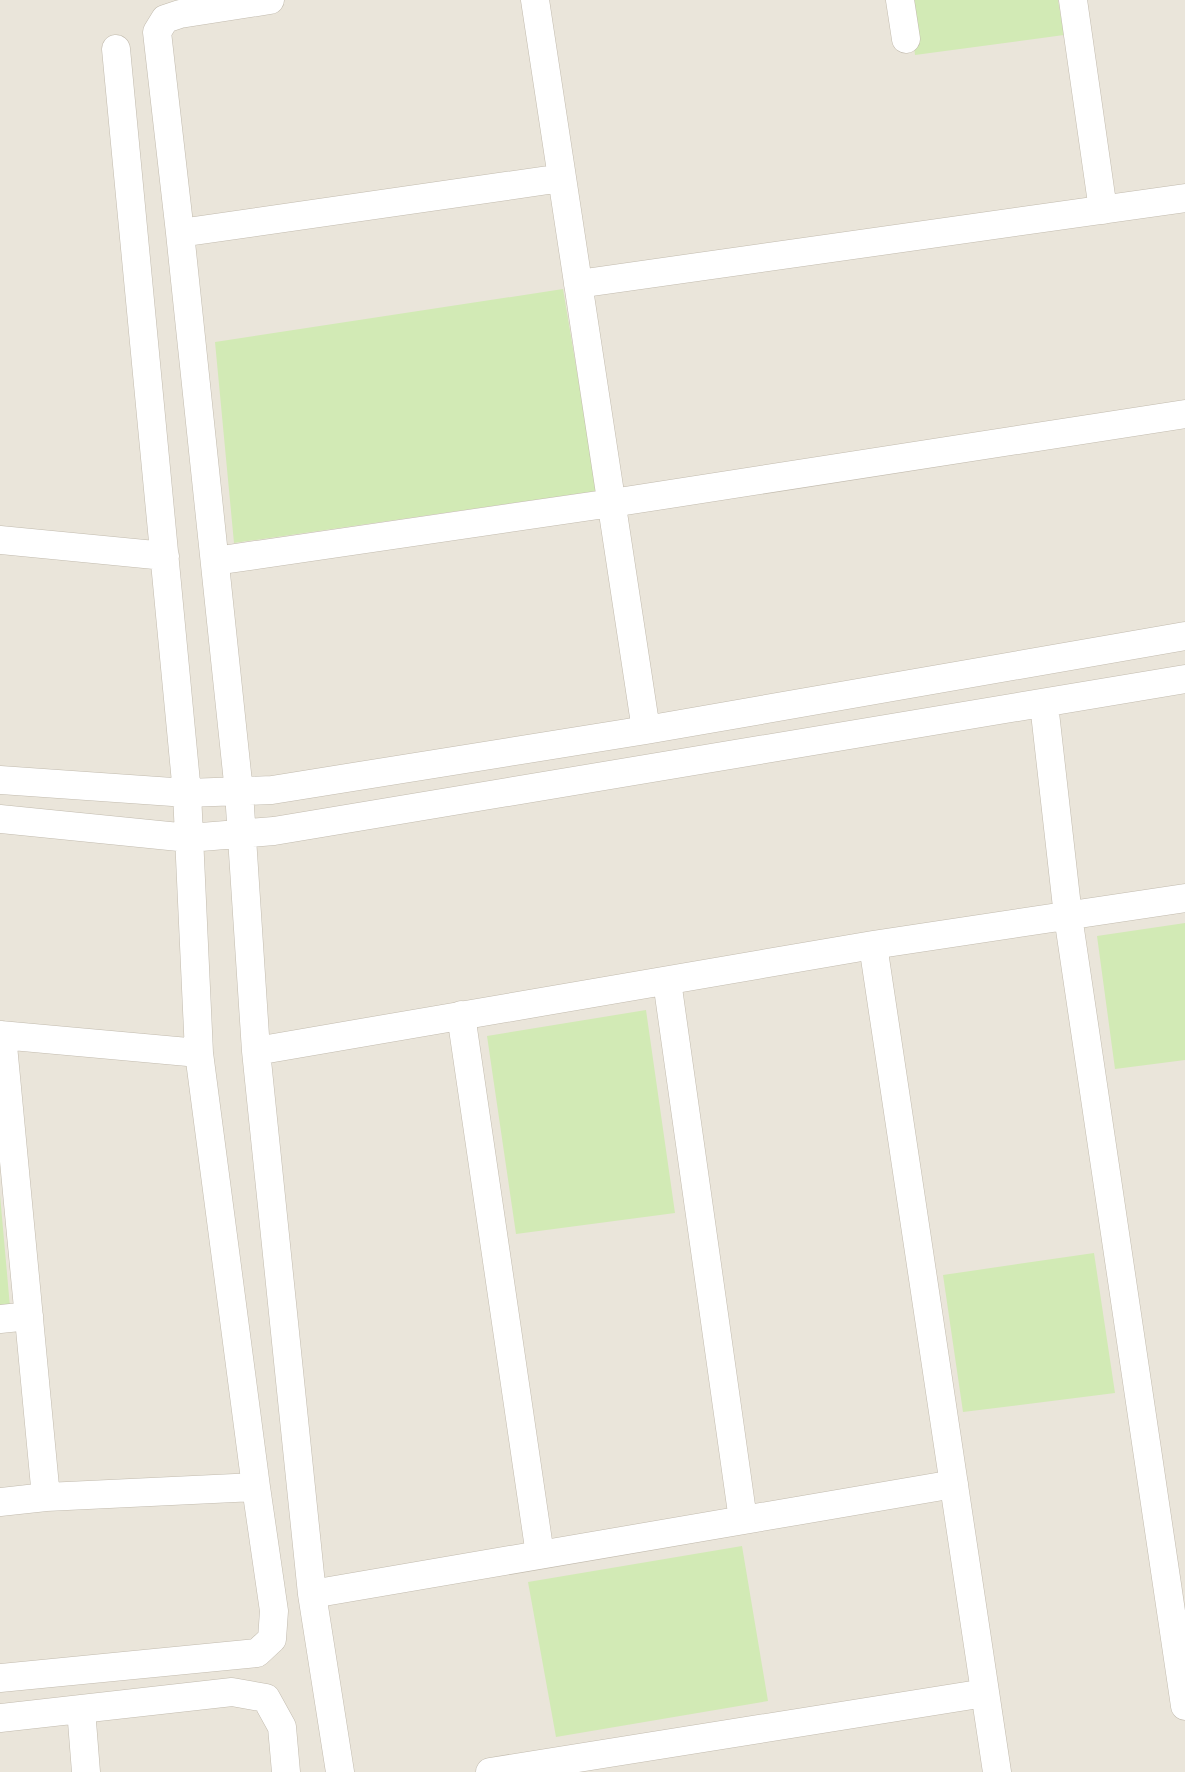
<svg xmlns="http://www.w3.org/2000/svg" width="1185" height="1772" viewBox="0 0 1185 1772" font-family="'Asap Condensed',sans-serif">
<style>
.residential{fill:#eae5da}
.green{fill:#d2eab5}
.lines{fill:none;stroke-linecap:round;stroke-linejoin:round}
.minor-casing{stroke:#c2bbae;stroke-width:29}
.minor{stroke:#fff;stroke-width:28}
</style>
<rect width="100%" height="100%" fill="#f6f3ec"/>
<path class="residential" d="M0,0H1185V1772H0Z"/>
<path class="green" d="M909,0H1058L1064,35L915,55Z
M563,289L597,491L234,543L215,342Z
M1185,923V1060L1115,1069L1097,936Z
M646,1010L675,1213L516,1234L487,1036Z
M0,1195L10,1307L0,1308Z
M1094,1253L1115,1393L963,1412L943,1275Z
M742,1546L768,1701L556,1737L528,1582Z"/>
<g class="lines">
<g class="minor-casing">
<path id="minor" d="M270,0L180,14L165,19L157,32L180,233L239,792L256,1051L312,1594L340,1772
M535,0L646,730
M900,0L906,39
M1073,0L1103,210
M180,233L562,178
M578,284L1185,198
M0,540L165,556
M215,561L612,503L1185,414
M1044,704L1068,916L1185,1706
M0,780L187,793L272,790L646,730L1185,636
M0,819L189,838L274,831L1185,679
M873,945L997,1772
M667,981L743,1520
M461,1015L540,1555
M0,1035L199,1053
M2,1035L46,1497
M256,1051L873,945L1185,898
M0,1319L29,1316
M0,1502L46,1497L256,1487
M312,1594L954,1484
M0,1678L257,1653L272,1639L274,1611L256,1487L199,1053L187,793L116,49
M81,1709L86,1772
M0,1718L232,1692L266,1698L282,1727L286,1772
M490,1772L985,1693"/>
</g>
<use href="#minor" class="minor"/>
</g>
</svg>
